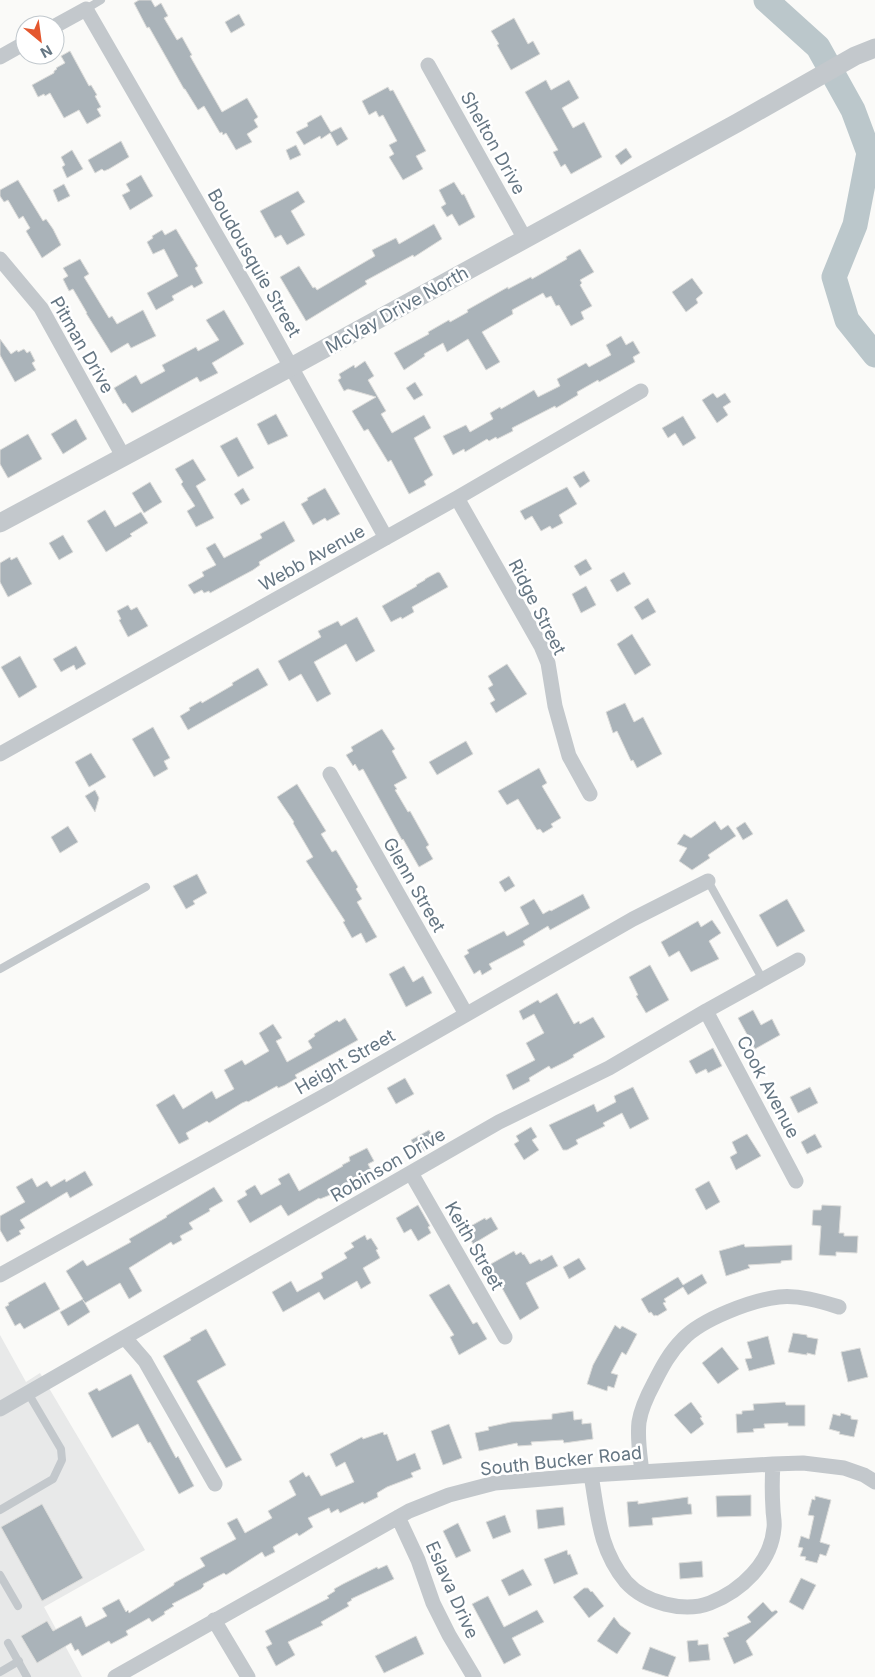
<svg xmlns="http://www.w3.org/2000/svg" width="875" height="1677" viewBox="0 0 875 1677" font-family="Inter,sans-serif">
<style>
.built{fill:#e8e9e9}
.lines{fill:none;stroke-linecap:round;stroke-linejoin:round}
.river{stroke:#bbc7cb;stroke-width:25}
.building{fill:#aab3b9;stroke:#dcdcda}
.service{stroke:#c3c8cc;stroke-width:8}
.minor{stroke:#c3c8cc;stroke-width:15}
.tertiary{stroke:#c3c8cc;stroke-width:19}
.labels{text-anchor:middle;stroke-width:5;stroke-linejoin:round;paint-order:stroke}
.street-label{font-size:18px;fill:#657683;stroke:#fff}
</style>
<rect width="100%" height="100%" fill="#fafaf8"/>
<path class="built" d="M0,1335L26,1382L40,1373L145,1550L44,1607L82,1677H0Z"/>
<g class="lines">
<path class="river" d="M766,0L818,47L853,110L869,153L855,225L834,277L847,320L875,355"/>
</g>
<path class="building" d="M139,0H151L155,7L161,3L168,16L164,18L177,40L182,37L192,55L190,56L222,112L247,98L258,117L254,120L258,127L247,134L252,142L236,150L226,133L223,135L222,132L220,133L204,106L198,110L185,89H184L149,27L147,28L134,3Z
M239,14L245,25L231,33L225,22Z
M514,18L528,44L533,41L540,54L511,70L497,45L499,44L491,31Z
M70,51L89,86L91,85L97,95L95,96L101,107L97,109L101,116L87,124L79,110L64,118L50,93L45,96L44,94L38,97L32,85L54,73V71L57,69L56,68L65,63L61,56Z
M546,80L551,90L569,80L579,98L562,108L573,128L584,122L602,157L571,174L565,164L561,167L553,152L558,150L525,92Z
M388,87L390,91L393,90L426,151L416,156L423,169L403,180L389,157L394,154L389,145L397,141L383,115L379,117L376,111L369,115L362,101Z
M321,115L331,132L341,127L348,139L337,146L330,133L321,139L320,136L304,145L296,132L308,126L307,123Z
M121,141L129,157L109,169L104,171L102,169L95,173L88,160Z
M296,145L301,155L290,160L286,150Z
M626,148L632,157L621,165L615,156Z
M72,150L83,169L67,178L62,167L65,165L61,157Z
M141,175L153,196L130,210L122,195L130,191L126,184Z
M18,180L43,221L46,219L53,229L61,245L42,258L26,231L30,228L23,216L19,219L8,200L4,202L0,196V190Z
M454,182L462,195L464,194L475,217L459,226L452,214L447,217L441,207L446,204L439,190Z
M64,184L70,196L58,202L53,190Z
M298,191L305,202L291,211L305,235L287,245L281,235L275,238L260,211Z
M434,224L442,239L414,257L413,255L365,281L367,284L306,321L280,277L299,266L313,288L315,287L317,290L375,256L372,250L396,238L399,244Z
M176,229L198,266L195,268L203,283L194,288L192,285L172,296L174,300L156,310L147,293L178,276L164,249L153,254L147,242L153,238L152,236L162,230L165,235Z
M580,249L594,272L580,280L582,283L580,285L592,306L581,312L584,319L571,326L559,305L556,306L551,296L546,298L543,293L512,310L513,314L482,332L500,362L486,370L468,339L447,352L443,343L424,354L425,356L404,370L394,353L429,334L428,332L449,320L450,322L468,312L467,310L508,287V289L531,277L532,279L567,259L566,257Z
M80,259L89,274L84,277L109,318L112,316L117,324L143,310L156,336L131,348L128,343L111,353L86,313H87L73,289L69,291L63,279L68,276L63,268Z
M692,278L703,293L696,299L698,303L686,312L672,292Z
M224,310L244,344L212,363L218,373L200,382L197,377L132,413L125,403L123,404L114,388L136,375L141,384L165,371L162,365L196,347L198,351L219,340L206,320Z
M621,336L626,345L633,341L640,353L633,357L635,362L599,382L598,380L577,392L578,395L556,408L555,406L512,428L513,431L497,439L496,437L489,441L487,439L465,452L464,449L453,455L443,436L466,425L470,432L493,419L490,413L500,407L501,409L534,390L538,397L560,386L557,379L586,363L589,367L611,355L606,345Z
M0,339L11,354L17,350L18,352L24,349L27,353L30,351L35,361L32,363L36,370L15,382L0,355Z
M365,361L374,376L368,380L386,411L381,414L392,433L424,415L431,428L414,438L433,475L424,481L426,485L409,494L391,460L388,462L368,429L364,431L352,411L376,397L348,389L344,391L338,380L341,378L339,374L354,365L355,368Z
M415,382L423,395L414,400L406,388Z
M713,393L717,398L725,393L731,402L723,407L728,415L717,423L702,400Z
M276,414L288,436L268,445L257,424Z
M683,416L696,438L683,446L675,433L668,438L662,428Z
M76,419L87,439L63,454L51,434Z
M28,434L42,459L8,478L0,464V450Z
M237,437L254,468L238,477L220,446Z
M193,459L206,480L196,486L214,518L196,527L187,511L195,506L181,484L183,482L175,469Z
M584,471L590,481L580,488L573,477Z
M150,482L162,502L144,513L132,493Z
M567,487L577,504L559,515L563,523L552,529L550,526L541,531L532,516L525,520L520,511Z
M243,488L250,500L241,505L234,494Z
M325,488L340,514L327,521L325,518L313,525L301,504L308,500L307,498Z
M105,510L115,527L141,512L148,523L130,534L132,536L106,552L87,521Z
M284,521L295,541L259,562L260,565L253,570L210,593L209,591L204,593L202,590L194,594L188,585L204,576L202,572L216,565L206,548L215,543L224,558L262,538L260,534Z
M63,535L73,552L59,560L49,543Z
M10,557L11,560L17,557L32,584L8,597L0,582V563Z
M586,559L592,569L580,576L574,566Z
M438,572L440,573L448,587L412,607L414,612L402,619L401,617L391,622L382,606L417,586L416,585L425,580V579Z
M624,572L631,584L617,592L610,580Z
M586,586L596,605L581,613L572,594Z
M648,598L656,612L642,620L634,607Z
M128,605L131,610L137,607L148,626L128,637L119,620L121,619L117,611Z
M357,617L375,651L356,662L346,644L314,662L331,694L317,702L301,674L289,681L278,661L321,637L318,631L338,621L341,626Z
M632,634L651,665L635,675L617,644Z
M76,646L86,664L76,670L74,665L61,672L53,659Z
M20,656L37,687L19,698L1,667Z
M507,664L527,694L496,713L490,703L495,700L488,688L493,685L488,676Z
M258,668L268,685L188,730L180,716L190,710L189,708L201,701L202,703L233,685L232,683Z
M625,703L634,722L643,717L662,754L637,768L633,760L631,761L617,731L613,733L606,712Z
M153,727L170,758L164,761L168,769L154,777L132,739Z
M382,729L395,749L392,751L407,778L394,785L397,789L395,790L408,812L410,811L429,845L426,847L433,859L419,867L403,839L402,840L363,769L359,771L355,764L353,766L346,755L353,751L351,747Z
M466,741L473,754L437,775L429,762Z
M91,753L106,777L89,787L75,762Z
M539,768L547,783L542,786L561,818L551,824L553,827L543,833L540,829L537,830L518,799L507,805L498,791Z
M297,784L326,831L321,834L332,852L336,850L358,887L356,889L362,899L357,902L377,937L366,943L361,933L352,938L343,922L345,921L306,861L313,857L293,823L294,822L277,797Z
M95,790L99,798L95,812L85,796Z
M715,821L721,830L728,825L736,836L708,855L710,858L692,870L679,861L687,848L677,844L684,834L691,838Z
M745,822L753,834L743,840L736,828Z
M68,826L78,842L60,853L51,837Z
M197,874L207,893L193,901L195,904L186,909L173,886Z
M509,876L515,886L505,892L499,882Z
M583,894L590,908L550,930L548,926L523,941L525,945L489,964L492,969L482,975L480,970L474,974L464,956L469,953L467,950L504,931L507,936L529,924L520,907L534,899L543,914L550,910L551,911Z
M787,899L805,931L777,947L759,915Z
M712,920L721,933L709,941L719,959L691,972L679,951L669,957L661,942L698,921L701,927Z
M650,965L669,1000L646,1013L636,996L638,995L629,977Z
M404,966L413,982L423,976L432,993L406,1007L389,974Z
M557,993L574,1024L579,1021L580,1024L593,1017L605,1037L573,1055L574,1057L567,1061L551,1069L549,1066L529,1078L530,1081L513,1090L506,1075L535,1060L526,1043L544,1033L534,1014L523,1020L519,1011L538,1000L540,1003Z
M753,1010L761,1025L772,1019L780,1035L755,1049L738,1018Z
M345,1018L358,1040L295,1075L297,1078L285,1085L278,1088L277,1086L248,1102L247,1101L242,1103L209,1123L207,1121L186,1133L189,1139L179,1144L156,1105L174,1094L183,1109L212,1091L216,1099L234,1089L224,1070L242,1060L245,1065L269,1051L259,1033L273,1024L282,1038L276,1041L287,1062L312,1048L308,1041L315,1036L314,1034L337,1020L339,1022Z
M713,1048L722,1066L708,1073L706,1069L696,1074L689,1061Z
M405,1078L414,1094L396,1104L387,1088Z
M633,1087L649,1119L630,1129L622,1113L603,1123L605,1126L576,1140L578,1144L567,1150H563L549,1125L594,1104L597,1112L616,1102L614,1096Z
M810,1087L818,1103L798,1113L790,1097Z
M531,1127L537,1137L532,1140L539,1150L524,1160L514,1144L519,1141L516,1136Z
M429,1130L437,1144L419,1154L411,1140Z
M747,1134L761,1156L736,1170L730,1157L737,1153L732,1142Z
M815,1134L822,1147L807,1154L801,1142Z
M367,1148L374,1161L368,1164L374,1176L353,1186L351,1183L330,1195L320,1199L319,1198L288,1216L281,1205L250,1223L237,1201L247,1195L245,1191L255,1185L261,1195L281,1184L278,1179L289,1173L299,1191L343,1166L342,1165L350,1161L349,1157Z
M85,1171L93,1185L70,1198L67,1192L20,1220L25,1228L19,1231L21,1234L7,1242L0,1230V1216L25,1202L16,1187L32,1178L37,1187L47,1181L51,1187L65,1179L66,1182Z
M709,1181L720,1202L706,1210L695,1189Z
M214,1187L223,1201L209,1209L210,1211L189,1223L193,1229L180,1236L182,1240L173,1245L171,1242L129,1268L142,1291L129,1299L120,1283L85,1303L83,1300L90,1312L68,1326L60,1312L83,1299L66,1271L83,1260L87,1266L131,1242L129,1239L167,1217L166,1216Z
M418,1205L430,1226L428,1227L431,1233L418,1241L411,1229L404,1233L396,1218Z
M822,1205L841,1206L839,1233H844V1236H858L857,1253L836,1252V1256L819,1255L821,1226L812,1225L813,1210H821Z
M491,1217L498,1229L473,1244L468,1235L472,1232L469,1227L485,1218L486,1220Z
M365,1235L367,1240L371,1238L378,1249L376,1250L380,1258L363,1268L371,1283L361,1289L357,1281L324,1300L319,1292L283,1312L272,1292L291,1281L297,1292L323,1278L321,1273L347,1258L344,1253L354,1247L351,1243Z
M744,1244L745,1247L792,1245V1260L781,1261V1263L748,1265L750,1268L726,1276L719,1251Z
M514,1251L516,1255L521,1252L523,1255L524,1254L530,1264L540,1259L541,1261L552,1255L558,1266L526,1283L539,1308L520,1320L489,1265Z
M579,1258L586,1269L569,1279L563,1267Z
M702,1274L707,1283L688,1295L683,1287L664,1299L666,1302L663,1303L667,1310L657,1316L656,1315L654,1316L651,1312L649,1313L641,1299L678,1277L683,1285Z
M45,1282L60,1309L24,1329L20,1323L15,1326L5,1307L9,1305L8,1303Z
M449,1284L473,1324L477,1322L487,1339L459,1355L450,1337L454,1335L429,1295Z
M615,1325L620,1329L622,1326L637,1334L626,1355L622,1352L611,1373L618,1375L614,1388L608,1386L607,1391L587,1384L593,1365Z
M206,1329L226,1365L197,1381L242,1460L226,1468L163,1356L191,1340L190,1338Z
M793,1333L807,1335V1337L818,1339L815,1355L807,1353V1355L788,1352Z
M768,1336L775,1364L749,1371L745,1359L752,1358L747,1342Z
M722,1347L739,1369L718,1384L702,1363Z
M860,1348L868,1377L848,1382L841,1352Z
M131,1374L176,1458L178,1456L194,1486L179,1494L150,1442L148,1443L138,1424L112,1438L88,1393L97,1388L99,1391Z
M691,1402L702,1417L700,1418L704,1424L691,1434L674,1415Z
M785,1402L786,1405H805V1426H788V1423L764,1424L765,1428L753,1429L754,1432L737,1433L736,1414H742V1411L754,1410L753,1404Z
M573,1411L574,1420L582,1419V1424L591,1423L593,1439L564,1443L563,1440L531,1442L532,1445L518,1446L517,1443L479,1451L475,1433L489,1430L488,1427L511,1422L552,1419V1414Z
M841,1413L851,1416V1419L858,1420L854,1437L839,1434L840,1432L829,1429L833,1414L840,1416Z
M449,1424L462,1458L443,1465L431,1431Z
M383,1432L384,1435L387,1434L397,1461L415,1453L421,1469L411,1473L413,1477L387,1487L377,1493L378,1497L364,1504L363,1502L340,1513L338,1509L331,1513L329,1508L308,1518L313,1527L299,1536L297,1533L273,1547L275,1552L265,1557L262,1552L226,1575L224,1573L203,1584L204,1586L201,1589L172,1604L174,1606L164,1612L165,1614L152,1622L149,1618L126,1631L128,1635L111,1644L109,1641L82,1656L78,1649L75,1651L71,1643L37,1663L21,1636L47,1621L53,1631L81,1616L86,1627L107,1616L102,1608L119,1599L126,1612L128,1610L129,1613L174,1585V1583L205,1566L200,1558L236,1539L227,1523L237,1518L245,1533L272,1518L268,1511L296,1495L289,1481L303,1472L306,1477L309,1475L321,1496L354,1482L345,1462L336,1467L330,1454L362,1437L363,1439Z
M751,1495V1516L717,1517L716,1496Z
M815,1496L831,1500L820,1542L830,1545L826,1556L820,1554L817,1563L805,1560L806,1557L800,1556L803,1548L798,1547L801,1536L809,1539L814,1516L808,1515L812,1499L815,1500Z
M688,1497V1504H691L692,1514L652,1518L653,1525L629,1527L627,1502L638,1501V1504Z
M42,1504L83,1578L42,1601L1,1527Z
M563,1507L565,1525L538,1529L536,1510Z
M505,1515L511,1532L493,1539L486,1522Z
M458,1523L471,1551L456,1558L443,1531Z
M567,1550L568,1555L570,1554L578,1574L554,1584L544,1559Z
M702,1561L703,1577L680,1579L679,1563Z
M387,1565L394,1579L351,1599L352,1600L347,1603L349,1606L321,1622L323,1625L288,1642L295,1655L276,1666L266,1647L272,1644L265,1631L329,1598L327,1596L335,1591L334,1589L343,1584L377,1567L378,1569Z
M523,1569L532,1585L509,1596L501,1580Z
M801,1578L816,1585L803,1610L789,1602Z
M584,1588H588L591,1592L592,1591L604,1606L589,1618L573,1597Z
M488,1596L504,1627L537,1610L544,1622L512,1638L521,1655L504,1664L472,1604Z
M763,1602L772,1612L776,1610L778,1612L746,1641L753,1655L734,1664L723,1638L729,1636L727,1633L751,1622L747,1617Z
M614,1617L620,1625L631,1633L617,1654L597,1641Z
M416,1636L424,1654L384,1673L375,1656Z
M698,1640V1645L708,1644L710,1660L689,1662L687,1641Z
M650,1647L676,1657L668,1677L642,1669Z"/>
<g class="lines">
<path class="service" d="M86,9L101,0
M708,881L763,980
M0,969L146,887
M0,1510L53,1479L62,1460L61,1449L28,1393
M0,1575L18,1606
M8,1643L27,1677
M0,1672L19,1661"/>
<path class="minor" d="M55,26L86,9L255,302L386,538
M0,57L25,43
M428,65L525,239
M0,259L41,308L123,456
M457,498L541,646L548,663L555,706L569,756L590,794
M0,754L457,498L641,391
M330,774L466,1014
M706,1011L796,1181
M411,1173L505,1337
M0,1275L324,1096L633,919L708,881
M125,1338L145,1361L215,1484
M0,1409L499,1122L609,1068L706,1011L798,960
M642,1472C640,1455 637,1439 639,1422C641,1409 647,1396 654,1383C662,1367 670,1352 683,1339C702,1319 752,1300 779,1297C799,1295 820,1301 839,1307
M591,1475C598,1515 599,1549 626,1582C645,1603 684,1613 710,1603C741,1591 771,1563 774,1528C775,1522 773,1515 773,1509C772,1494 772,1479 773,1464
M398,1517L418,1560L433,1603L449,1635L474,1677
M214,1620L248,1677
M115,1677L409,1511L449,1495L495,1483L591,1475L773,1464L803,1463L844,1468L864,1475L875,1482"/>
<path class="tertiary" d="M0,523L291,367L737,123L855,56L875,48"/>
</g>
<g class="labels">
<g class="street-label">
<text transform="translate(493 143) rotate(61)" y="6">Shelton Drive</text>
<text transform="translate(254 263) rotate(60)" y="6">Boudousquie Street</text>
<text transform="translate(397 310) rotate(-29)" y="6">McVay Drive North</text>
<text transform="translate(82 345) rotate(60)" y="6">Pitman Drive</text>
<text transform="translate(312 558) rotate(-29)" y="6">Webb Avenue</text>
<text transform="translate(537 607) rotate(63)" y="6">Ridge Street</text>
<text transform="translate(414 885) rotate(60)" y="6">Glenn Street</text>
<text transform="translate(345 1062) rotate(-30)" y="6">Height Street</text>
<text transform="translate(768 1087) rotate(62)" y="6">Cook Avenue</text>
<text transform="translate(388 1165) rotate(-30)" y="6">Robinson Drive</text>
<text transform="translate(474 1246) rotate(60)" y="6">Keith Street</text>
<text transform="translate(561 1461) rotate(-6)" y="6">South Bucker Road</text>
<text transform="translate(452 1590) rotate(66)" y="6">Eslava Drive</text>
</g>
</g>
<g transform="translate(40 40) rotate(151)"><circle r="24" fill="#ffffff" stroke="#c1c8cd"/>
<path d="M0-4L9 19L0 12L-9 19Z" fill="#e4572e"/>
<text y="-8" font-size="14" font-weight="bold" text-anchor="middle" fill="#657683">N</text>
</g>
</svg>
